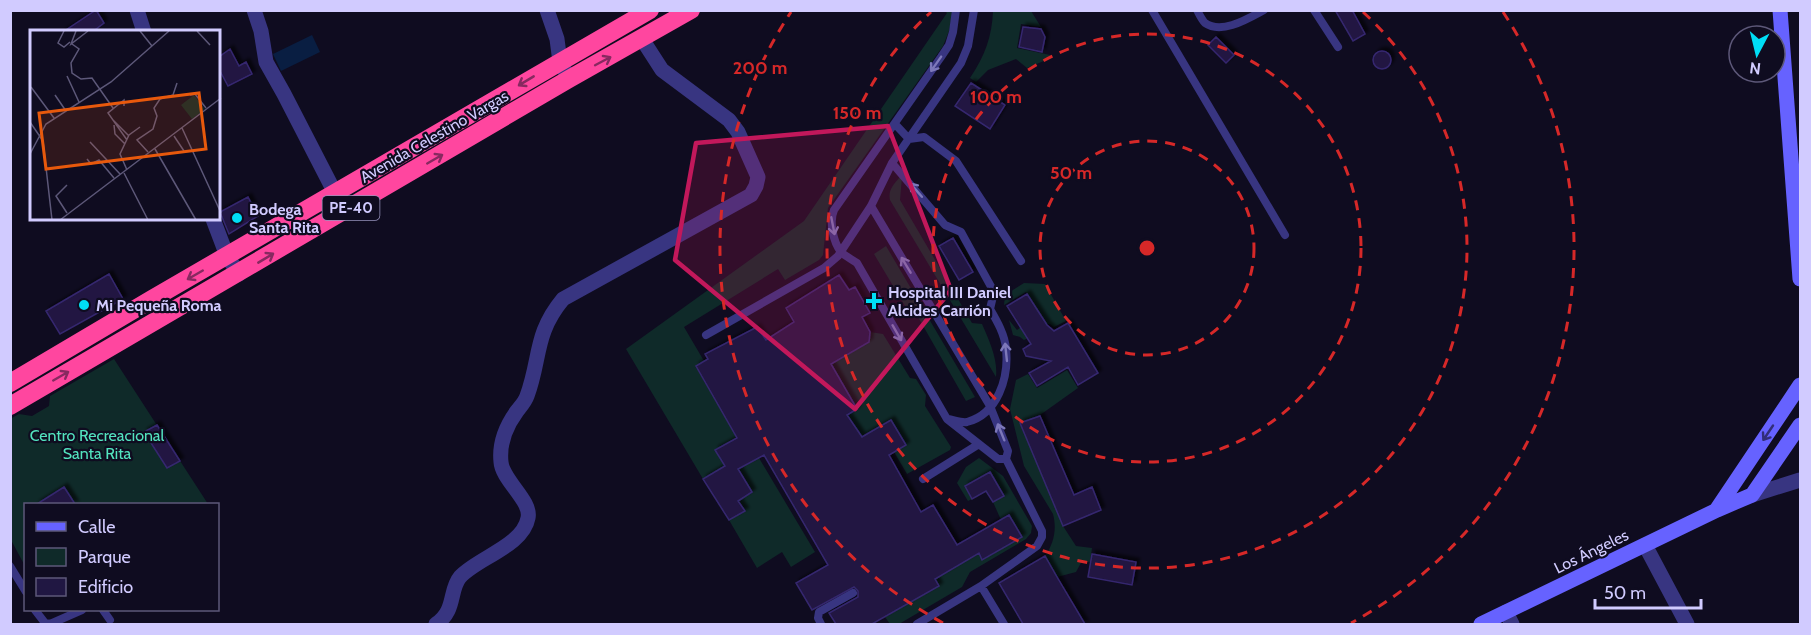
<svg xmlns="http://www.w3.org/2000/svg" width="1811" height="635" viewBox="0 0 1811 635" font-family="Cabin,sans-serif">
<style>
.green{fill:#0f2a29;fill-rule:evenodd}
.water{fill:#091e42}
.building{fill:#201742;stroke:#36286f;stroke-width:1.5;filter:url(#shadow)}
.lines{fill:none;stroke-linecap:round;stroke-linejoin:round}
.lane{stroke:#383581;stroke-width:8}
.street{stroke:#383581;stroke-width:15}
.secondary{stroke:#6662ff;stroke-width:15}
.highway{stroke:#ff469f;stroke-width:18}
.oneway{stroke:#872960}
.oneway2{stroke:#7d78ba}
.oneway3{stroke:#322e79}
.marked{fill:#c2185b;fill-opacity:0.2;stroke:#c2185b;stroke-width:4.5;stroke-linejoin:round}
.ring{fill:none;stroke:#d62828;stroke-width:3;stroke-dasharray:10 8}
.poi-dot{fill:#00def6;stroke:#0f0c20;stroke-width:2}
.labels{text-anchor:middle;stroke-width:4.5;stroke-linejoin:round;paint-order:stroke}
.shield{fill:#0f0c20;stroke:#9792bc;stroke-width:1.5}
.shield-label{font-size:15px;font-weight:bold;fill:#d1cbff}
.street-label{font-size:16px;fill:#d1cbff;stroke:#0f0c20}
.poi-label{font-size:16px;font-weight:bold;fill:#d1cbff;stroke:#0f0c20;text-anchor:start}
.park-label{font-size:16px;fill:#53e3bf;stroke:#0f0c20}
.inset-road{fill:none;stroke:#5d5879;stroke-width:1.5}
.view{fill:#e8590c;fill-opacity:0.15;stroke:#e8590c;stroke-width:3}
.inset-edge{fill:none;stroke:#d1cbff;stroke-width:3}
.centre{fill:#d62828;stroke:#0f0c20;stroke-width:3}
.ring-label{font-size:18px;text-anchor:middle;font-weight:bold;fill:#d62828;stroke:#0f0c20;stroke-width:4.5;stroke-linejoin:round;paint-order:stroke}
</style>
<defs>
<filter id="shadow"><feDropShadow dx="3.5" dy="-3.5" stdDeviation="1.5" flood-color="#0009"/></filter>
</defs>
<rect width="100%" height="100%" fill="#0f0c20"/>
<path class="green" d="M945,11H953L949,31L943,46L828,208L823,255L819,260L785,280L778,269L684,327L704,361L696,367L751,462L759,458L815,552L791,567L782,552L757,568L729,520L744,511L730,487L715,472L703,479L626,349L804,221L947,13ZM723,445L752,492L744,497L716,450Z
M993,11H1031L1041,27L1021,24L1017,48L1050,55L1051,58L1027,68L1016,59L988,70L976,82L970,78C985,56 992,36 993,11Z
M900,177H902L900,200L972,323L982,324C989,340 998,359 996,377L890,200C888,190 893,185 900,177Z
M886,246L975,397L966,401L918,317L911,316L874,254Z
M1024,283L1045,284L1066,321L1054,327L1050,324H1045L1034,335L1024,340L1020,337L1013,335L1009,320L1017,330L1040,314L1026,292L1004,305L1005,295Z
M870,332L883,334L910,378L916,379L926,395L925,406L951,447L950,450L907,474L894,452L906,444L891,421L862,437L847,415L857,408L831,364L869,342Z
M114,359L208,504H26L25,566L11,540L10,419L19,414L32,416L49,406L50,396Z
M1067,370L1078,388L1040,415L1021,424L1063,526L1076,546L1092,548L1090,562L1082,561L1076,572L1057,577L1045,556C1054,543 1057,529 1053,514L1024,466L1010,409L1016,380L1028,374L1037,388Z
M979,458L1003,476L1032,526L1031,533L1026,539L970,572L962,587L899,624H890L885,617L939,586L916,546L979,553L983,560L1022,537L1010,515L1001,520L993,502L1004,495L990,472L965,486L972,499L968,501L957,483L966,467Z"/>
<path class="water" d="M312,35L320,52L281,71L273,54Z"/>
<path class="building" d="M96,10L104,23L92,32H63Z
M1335,10H1352L1365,34L1353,41Z
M1023,27L1041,29L1045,37L1042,52L1019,47Z
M1216,37L1234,55L1226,63L1208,45Z
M230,49L239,66L246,62L252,74L228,86L219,69V57Z
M1373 60a9 9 0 1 1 18 0a9 9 0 1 1-18 0Z
M971,83L1005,105L990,129L955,106Z
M248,197L258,216L229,234L220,212Z
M953,238L973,272L959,280L939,246Z
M109,274L123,299L60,334L46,311Z
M839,275L849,290L855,287L870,313L862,317L870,332L869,342L831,364L857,409L847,415L862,437L891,420L906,445L889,455L921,512L933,505L957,545L1009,515L1022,537L982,560L979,553L935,579L939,586L872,624H836L829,613L858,597V591L854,587L812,610L796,583L828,565L764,455L738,469L752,492L738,501L745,511L729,520L703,479L725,466L715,450L737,438L696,366L708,359L705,354L757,327L766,340L794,322L786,308Z
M1027,294L1047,325L1054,331L1068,323L1098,373L1078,385L1068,367L1037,386L1029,373L1051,361L1026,356L1023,349L1031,344L1007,306Z
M1040,416L1074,495L1092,487L1101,510L1063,526L1020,423Z
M157,425L180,461L167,468L144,432Z
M990,472L1004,496L993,502L986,491L972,499L965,486Z
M64,487L75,504H37Z
M1092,554L1136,562L1132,585L1088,577Z
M1045,556L1057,577L1085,624H1023L999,583Z"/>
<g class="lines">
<path class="lane" d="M956,10L953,32L949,45L941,57L834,210C829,221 833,242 841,252C845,256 853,260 857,263L947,419L998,459H1006
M1152,10L1285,235
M1197,10C1199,14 1202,20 1205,23C1222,35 1249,18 1264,10
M1314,10L1338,47
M895,124L909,139L924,137L956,161L1021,261
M892,163L945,225L961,232L994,292L990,309C997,321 1005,335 1006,349C1009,377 998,414 967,422C962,423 954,420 948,419
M871,206L990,406L1008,451L1006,459L1042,531V537L1037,546L981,586L917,624
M706,335L824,268L838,256L871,206L892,163L961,63L968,46L974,10
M923,479L979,444
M10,566L26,592
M981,586L1004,624
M35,610L45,623L50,624L82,610
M103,610L110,620
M821,624L818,618L819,612L853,593"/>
<path class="street" d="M137,10L144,32
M254,10L261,31L266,62L284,94L335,193
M547,10L557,39L560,62L565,71
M213,219L227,256L239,274
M1752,495L1800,480
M1645,545L1687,624
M1506,612L1512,624
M436,624C456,611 449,590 460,577C477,558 523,546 528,518C532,501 502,480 501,462C499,443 506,426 517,411C520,407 525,402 527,396C541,358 534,334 563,299L751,195L756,186L758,177L738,132L729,120L662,70L642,39"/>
<path class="secondary" d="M1780,10L1800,279
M1717,509L1800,385
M1481,624L1717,510L1752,495L1800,425"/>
<path class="highway" d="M10,383L152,299L650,10
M10,406L569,79L691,10"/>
</g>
<defs><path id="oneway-shaft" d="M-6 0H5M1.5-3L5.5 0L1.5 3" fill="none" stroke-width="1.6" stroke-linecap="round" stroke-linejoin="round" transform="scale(1.5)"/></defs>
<g class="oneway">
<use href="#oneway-shaft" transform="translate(603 61) rotate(-28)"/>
<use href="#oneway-shaft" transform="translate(526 81) rotate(149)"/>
<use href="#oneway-shaft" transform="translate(435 159) rotate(-30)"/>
<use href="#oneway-shaft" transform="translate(266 258) rotate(-31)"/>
<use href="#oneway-shaft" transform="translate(195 275) rotate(150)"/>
<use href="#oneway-shaft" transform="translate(61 376) rotate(-30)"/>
</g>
<g class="oneway2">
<use href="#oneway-shaft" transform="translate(936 64) rotate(125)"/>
<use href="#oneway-shaft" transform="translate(916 190) rotate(-131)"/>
<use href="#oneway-shaft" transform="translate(833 226) rotate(79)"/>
<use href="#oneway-shaft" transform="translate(906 265) rotate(-121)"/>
<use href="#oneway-shaft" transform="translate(897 333) rotate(60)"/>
<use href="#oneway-shaft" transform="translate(1006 352) rotate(-96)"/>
<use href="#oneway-shaft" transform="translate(1001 432) rotate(-112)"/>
</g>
<use class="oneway3" href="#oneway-shaft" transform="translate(1768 433) rotate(124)"/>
<path class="marked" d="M888,126L951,290L855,409L675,260L696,143Z"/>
<g class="ring">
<circle cx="1147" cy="248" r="107"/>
<circle cx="1147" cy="248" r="214"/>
<path d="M1363 12A320 320 0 1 1 931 12"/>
<path d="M943 623A427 427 0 0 1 791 12M1503 12A427 427 0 0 1 1351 623"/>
</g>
<g class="poi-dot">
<circle cx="237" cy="218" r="6"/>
<path d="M871 292h6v6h6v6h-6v6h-6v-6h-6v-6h6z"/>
<circle cx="84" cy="305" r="6"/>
</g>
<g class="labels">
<rect class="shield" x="322.5" y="196" width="57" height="24" rx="4.5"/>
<g class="shield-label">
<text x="351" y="213">PE-40</text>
</g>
<g class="street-label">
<text transform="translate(434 136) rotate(-30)" y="6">Avenida Celestino Vargas</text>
<text transform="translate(1591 551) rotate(-26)" y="6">Los Ángeles</text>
</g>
<g class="poi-label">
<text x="249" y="215">Bodega<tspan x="249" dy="18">Santa Rita</tspan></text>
<text x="888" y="298">Hospital III Daniel<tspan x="888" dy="18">Alcides Carrión</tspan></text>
<text x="96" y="311">Mi Pequeña Roma</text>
</g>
<g class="park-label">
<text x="97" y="441">Centro Recreacional<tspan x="97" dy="18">Santa Rita</tspan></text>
</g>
</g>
<g transform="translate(30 30)">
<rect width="190" height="190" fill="#0f0c20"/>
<path d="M164,65L175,79L162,89L151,75Z" fill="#0f2a29"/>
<path class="inset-road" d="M34,1L28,13L34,17L40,12M46,1L41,14L58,1M110,1L122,16M167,1L180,15M42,14L49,19L41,33L42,43L51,49L62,48L83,78M37,46L49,72M1,57L24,88M25,65L36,81M160,65L165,64L176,78M94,76V70L78,83L97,110M83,90L99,106M0,92L13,111L22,190M84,95L85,104L95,114M152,98L191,183M144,106L154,121M60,112L90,144M125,119L166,190M118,122L107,110L123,99L127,86L124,78L130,69L143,65L147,53M0,124L16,94L81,52L139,1M57,129L61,134L69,130L84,148M97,140L90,124L99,105L110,97M94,143L118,190M37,155L26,166L37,183M30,190L191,68"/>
<path class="view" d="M169,63L176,119L16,139L9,83Z"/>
<rect width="190" height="190" class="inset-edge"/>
</g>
<circle cx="1147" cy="248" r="9" class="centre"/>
<g class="ring-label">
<text x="760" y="74">200 m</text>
<text x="996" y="103">100 m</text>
<text x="857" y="119">150 m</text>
<text x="1071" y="179">50 m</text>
</g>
<rect width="1811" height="635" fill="none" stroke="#d1cbff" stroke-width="24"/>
<rect x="24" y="503" width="195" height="108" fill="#0f0c20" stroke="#5d5879" stroke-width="1.5"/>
<rect x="36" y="522" width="30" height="9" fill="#6662ff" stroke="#5d5879" stroke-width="1.5"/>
<text x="78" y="533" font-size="18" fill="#d1cbff">Calle</text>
<rect x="36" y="548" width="30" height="18" fill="#0f2a29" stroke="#5d5879" stroke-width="1.5"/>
<text x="78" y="563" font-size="18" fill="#d1cbff">Parque</text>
<rect x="36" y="578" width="30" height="18" fill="#201742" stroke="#5d5879" stroke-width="1.5"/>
<text x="78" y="593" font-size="18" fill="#d1cbff">Edificio</text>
<g transform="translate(1757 54) rotate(187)"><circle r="28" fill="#0f0c20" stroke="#5d5879" stroke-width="1.5"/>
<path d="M0-4.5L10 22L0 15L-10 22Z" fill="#00def6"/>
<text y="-9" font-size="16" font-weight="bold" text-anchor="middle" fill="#d1cbff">N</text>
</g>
<path d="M1595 599v9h106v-9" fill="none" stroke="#d1cbff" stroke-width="3"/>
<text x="1604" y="599" font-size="18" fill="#d1cbff" stroke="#0f0c20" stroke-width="4.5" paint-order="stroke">50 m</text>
</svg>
